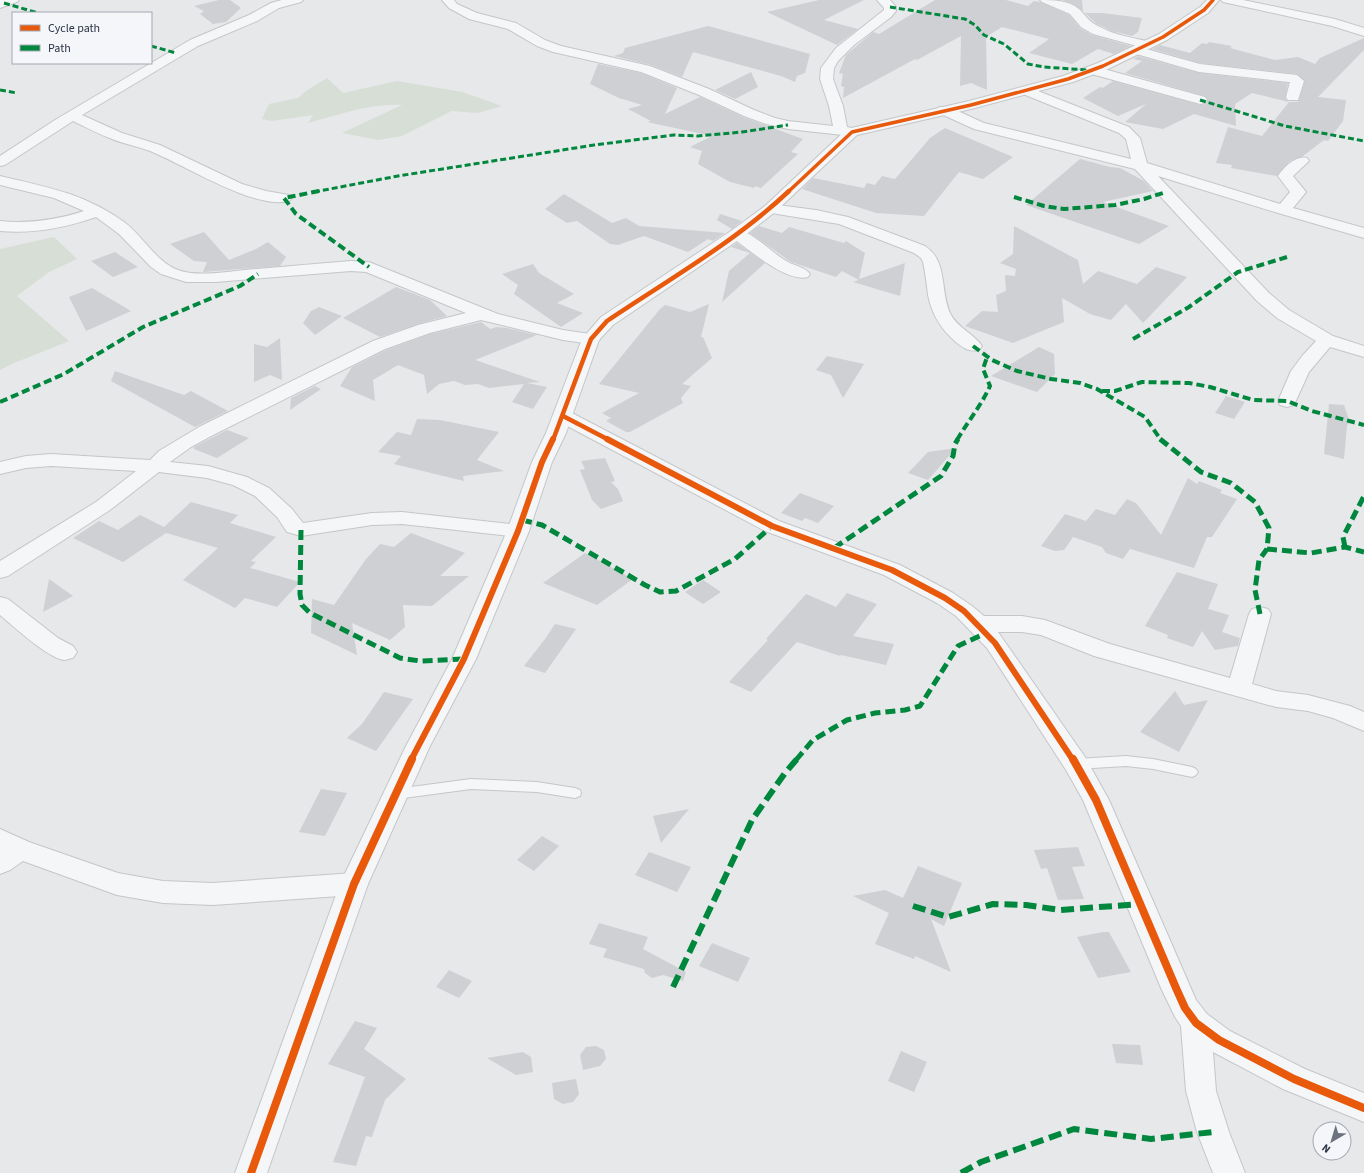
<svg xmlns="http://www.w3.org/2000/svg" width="1364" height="1173" viewBox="0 0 1364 1173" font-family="'Source Sans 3',sans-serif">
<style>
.green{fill:#d6ded6}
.building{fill:#ced0d3}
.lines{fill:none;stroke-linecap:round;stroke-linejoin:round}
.service-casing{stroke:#c4c6c8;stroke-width:2}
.minor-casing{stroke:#c4c6c8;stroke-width:2}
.tertiary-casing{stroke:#c4c6c8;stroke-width:2}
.service{fill:#f5f6f7;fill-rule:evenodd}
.minor{fill:#f5f6f7;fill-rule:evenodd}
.tertiary{fill:#f5f6f7;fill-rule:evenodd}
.quiet-far3{stroke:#00873e;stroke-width:3;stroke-dasharray:6 3;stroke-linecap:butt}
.quiet-far2{stroke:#00873e;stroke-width:4;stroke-dasharray:8 4;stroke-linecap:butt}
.quiet-far1{stroke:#00873e;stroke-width:5;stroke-dasharray:10 5;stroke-linecap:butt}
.quiet{stroke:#00873e;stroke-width:6;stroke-dasharray:13 6;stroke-linecap:butt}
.cycleway-far3-casing{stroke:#f4f6f9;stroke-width:5}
.cycleway-far2-casing{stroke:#f4f6f9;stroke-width:6}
.cycleway-far1-casing{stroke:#f4f6f9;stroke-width:8}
.cycleway-casing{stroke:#f4f6f9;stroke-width:10}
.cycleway-far3{stroke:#e8590c;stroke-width:3.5}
.cycleway-far2{stroke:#e8590c;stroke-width:4.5}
.cycleway-far1{stroke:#e8590c;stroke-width:6}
.cycleway{stroke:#e8590c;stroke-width:8}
</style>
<rect width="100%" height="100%" fill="#e6e8ea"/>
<path class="green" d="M327,78L343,93L397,81L462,92L502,106L478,113L452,111L402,136L378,140L342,133L402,105C371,103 338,115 308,123L313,115L272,121L262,119L269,104L298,98L306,91Z
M54,237L77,259L49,272L17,296L69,341L14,363L0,370V249Z"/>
<path class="building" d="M219,0H230L241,8L226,22L213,24L200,14L204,11L194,6Z
M819,0H864L824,20L858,29L837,45L767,12Z
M935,0H1006L1028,6L1034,1L1040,2L1069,15L1080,28L1092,35L1131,46L1114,54L1098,49L1072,64L1029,53L1049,39L1002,27L986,37L987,90L971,83L960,86L961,36L917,60L915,59L843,98L844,87L841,86L843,74L839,73L846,55L873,32L879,34Z
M1062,0H1082L1083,11L1075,5Z
M1085,13H1102L1142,18L1138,32L1132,36L1112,31L1097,24Z
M708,26L810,54L805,73L797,76L795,82L781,76L693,52L682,77L651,65L614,56L623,53L625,48Z
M1364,38V50L1318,97L1346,100L1343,121L1328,141L1324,140L1303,156L1290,161L1277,176L1231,168L1232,165L1216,163L1228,127L1262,136L1289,102L1252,93L1235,104L1236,126L1194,114L1163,129L1125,122L1146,104L1118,116L1083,98L1100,87L1103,88L1113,81L1200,105L1206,104L1208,99L1205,96L1125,73L1142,61L1133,59L1138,56L1199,73L1288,83L1285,98L1288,102H1298L1305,81L1297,74L1200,63L1152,49L1160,45L1190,53L1202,43L1207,44L1209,42L1232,46L1230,48L1275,60L1298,57L1315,64L1320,58Z
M598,64L641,73L677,88L665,114L700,97L743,117L803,139L791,152L798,154L761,188L755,186L754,188L730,182L698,164L702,151L690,147L712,136L647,122L651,121L628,109L642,105L619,98L590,84Z
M751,72L758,87L735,99L715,90Z
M945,128L1013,157L983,179L959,172L924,216L876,213L802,189L813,178L864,188L867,183L875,185L882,176L895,179L930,138Z
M1080,159L1110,167L1120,168L1144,181L1153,191L1103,202L1169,226L1139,244L1026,205Z
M564,194L612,223L626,218L639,226L725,233L713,241L708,239L688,252L644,236L618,245L610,244L577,221L567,223L545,209Z
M720,214L742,221L732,229L717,220Z
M759,226L782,233L789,227L844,243L846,241L865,253L859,279L905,263L900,296L853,282L859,280L842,271L836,277L791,262L750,233Z
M1014,226L1078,260L1083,284L1098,271L1137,284L1156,267L1187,277L1143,323L1126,304L1111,320L1090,314L1062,298L1064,322L1013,343L965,326L982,311L998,312L996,295L1006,291L1005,275L1015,276L1016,269L1000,263L1013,254Z
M204,232L229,260L256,249L268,242L286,257L280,266L203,272L207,262L194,261L170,244Z
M737,243L765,263L722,302L729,271L750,253L731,247Z
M115,252L138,267L113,277L91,261Z
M533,264L539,273L574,294L557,303L583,313L561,327L514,294L518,285L502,274Z
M396,287L430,300L447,316L418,324L380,337L343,318Z
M92,288L131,311L86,331L69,297Z
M709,304L701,337H703L712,358L682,384L691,386L681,398L683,403L630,432H626L606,421L611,418L602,413L639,393L599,384L660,309L665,305L690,312Z
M319,307L342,316L315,335L303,323L311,311Z
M481,322L490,329L497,327L507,328L537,335L475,360L540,382L527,383L547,387L533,409L512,402L524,384L489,388L478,384L465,385L454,381L439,384L427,394L424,375L398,365L373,380L375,401L340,386L352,367L386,350L430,334Z
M280,338L282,380L270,375L254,382V344L267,347Z
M1039,347L1054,354L1055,374L1037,392L991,376Z
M827,356L864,364L843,398L831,375L816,370Z
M115,371L184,395L191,391L228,411L195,427L111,381Z
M315,386L321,389L290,410L291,398Z
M1226,396L1245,402L1234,419L1215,413Z
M1329,404L1344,405L1350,423L1347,425L1344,459L1324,454Z
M417,419L440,420L499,432L477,460L504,471L463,476L464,481L394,464L401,456L378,452L397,432L411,435Z
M227,430L249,438L217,458L194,449V447Z
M956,448L928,480L908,473L928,452Z
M605,458L615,481L611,482L618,489L623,501L601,509L592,500L580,470L585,469L581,461Z
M1188,478L1197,484L1199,481L1222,490L1220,493L1237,499L1212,537H1207L1194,568L1130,549L1123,559L1106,553L1102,547L1073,537L1064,550L1055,551L1041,546L1065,514L1086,521L1096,509L1115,515L1127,499L1136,503L1161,535Z
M800,493L834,506L818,523L805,518L802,521L781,513Z
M191,502L238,515L230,523L276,537L251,561L256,562L250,568L300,582L277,607L245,598L235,608L183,580L218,548L166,533L123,562L73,538L99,521L118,530L140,515L164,527Z
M411,533L465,553L440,576H469L432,606L403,605L405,627L390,640L352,623L357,655L311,633L312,599L334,605L366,559L380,544L394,547Z
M585,553L633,579L597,605L543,583Z
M1177,572L1218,584L1208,609L1229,615L1222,632L1240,638L1238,646L1215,650L1202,631L1193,647L1167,638L1168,635L1145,626Z
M49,579L73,596L43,612Z
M703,580L721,592L703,604L685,592Z
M847,593L877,604L853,636L894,644L886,665L841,655L840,656L797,642L751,692L729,682L768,640L766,639L806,594L836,607Z
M555,624L576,629L545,673L524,666L545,639Z
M1175,691L1184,705L1208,700L1179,752L1140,732Z
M384,692L413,699L376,751L347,738L362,724Z
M321,789L347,793L325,836L299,832Z
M689,809L661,843L653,816Z
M542,836L559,846L534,871L517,860Z
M1078,847L1085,866L1072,867L1084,899L1058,900L1047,868L1041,869L1034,850Z
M649,852L691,867L677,892L635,875Z
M918,866L962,883L944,926L931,919L951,972L915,956L914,959L875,944L889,913L853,896L885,890L903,898Z
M599,923L648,937L643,949L686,972L683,981L663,975L652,978L645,973L644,969L603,957L607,949L589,944Z
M1103,932H1109L1131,972L1098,978L1077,937Z
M712,943L750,958L738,982L699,966Z
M449,970L472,981L459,998L436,987Z
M355,1021L377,1028L364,1049L406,1079L385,1100L372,1137L366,1136L356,1166L333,1162L365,1077L328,1064Z
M1112,1044L1140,1045L1143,1065L1116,1063Z
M596,1046L604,1050L606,1059L600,1066L583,1070L580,1055L586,1047Z
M901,1051L927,1062L914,1092L888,1081Z
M523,1052L531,1057L533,1072L516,1075L487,1058Z
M576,1079L579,1094L573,1102L563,1104L554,1099L552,1083Z"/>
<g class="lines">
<g class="service-casing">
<path id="service" d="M1126,756L1153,759L1192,767L1196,769L1198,772L1196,775L1192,777L1153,769L1126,766L1076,769L1072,767L1070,764L1072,761L1076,759Z
M471,779L537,782L575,788L580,790L581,793L580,796L575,798L537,792L471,789L396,799L391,797L390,794L391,791L396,789Z"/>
</g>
<g class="minor-casing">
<path id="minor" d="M0,0H19L17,2L0,8Z
M282,0H303L301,2L279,8L257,21L198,46L82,115L122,133L160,145L242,184L266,191L289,195L292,198L289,201C254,210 183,164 150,151C137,146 124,144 112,139C98,134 86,127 73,121L5,165L0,166V156L55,120L190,40L249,15L271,3Z
M442,0H454L457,4L477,13L516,23L545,40L561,46L650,66L709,89L754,110L775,118L788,121L833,126L829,106L820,79L821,68L836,48L884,10V8L877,0H890L896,7V11L891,17L854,45L838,61L834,68L833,79L843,106L847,127L857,129L859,132L857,135L852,136L788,129L766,124L744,116L699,95L641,72L553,52L537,46L508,29L469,19L449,8Z
M1040,0C1053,0 1068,0 1079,9C1086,16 1090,23 1100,27C1114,35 1134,38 1150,42L1152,45L1150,48L1146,49L1200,64L1297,75L1304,81L1298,100H1288L1286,97L1290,82H1289L1199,72L1133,53L1131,50L1133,47L1137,46L1093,34L1081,27L1070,14L1042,2Z
M1221,0H1243L1335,19L1364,28V36L1332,26L1223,2Z
M1093,66L1205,97L1207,100L1205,103L1200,104L1088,73L1087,70L1088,67Z
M1028,87L1129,127L1140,138L1147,163L1280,204L1290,192L1278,176C1284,167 1296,155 1307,158L1309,161L1293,176L1306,192L1293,208L1364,228V238L1278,213L1158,176L1269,293L1289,310L1333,336L1364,346V357L1330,347L1309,372L1294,405L1287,407L1280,405L1278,401L1291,371L1303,355L1316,341L1277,318L1257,301L1135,169L974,129L939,113L937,110L939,107H949L984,123L1131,159L1126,139L1119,133L1023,94L1021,91L1023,88Z
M0,176C46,187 84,193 124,222C143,236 156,262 178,270C196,277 226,272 245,270C280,267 316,264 351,261L369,262L498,314L563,330L597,335L600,339L597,343L591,344L563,340L481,320L430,333L385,349L213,435L191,447L170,462L208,466L247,477L269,488L292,509L303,523L372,513L402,512L518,525L525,526L529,531L525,536L518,537L402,524L372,525L301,536L287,532L277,517L255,496L233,485L207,478L159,472L110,510L8,576L0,578V561L96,502L136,471L51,466L26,468L0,474V462L26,456L51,454L150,460L159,451L199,427L373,341L418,325L466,313L366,272L351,271L215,282H186L161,274L151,267L119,234L96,217C64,228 34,234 0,231V221C30,224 56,220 84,211L54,198L0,185Z
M770,204L816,210L848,217L925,246C948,261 940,291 950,313C957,328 973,333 982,346L979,350C970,352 965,349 957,343C939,328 929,310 927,287C926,279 925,271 923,262L921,258L914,253L839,224L765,212L762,209L765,206Z
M737,229C756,234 771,253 788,262C795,266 805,267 810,274L808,277C786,283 749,249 731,237L729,234L731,231Z
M563,410L570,412L779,521L900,565L953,593L972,606L984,616H1022L1045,620L1110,644L1230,678L1249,614L1252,609L1260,607L1268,609L1271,614L1252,684L1276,691L1308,695L1350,706L1364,712V731L1333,718L1308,711L1276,707L1094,656L1041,635L1022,632H998L1085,757L1109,800L1196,1000L1207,1014L1230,1031L1305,1069L1364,1093V1122L1283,1089L1213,1052L1216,1091L1229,1132L1245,1173H1213L1197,1132L1186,1091L1181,1026L1175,1017L1161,988L1083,800L1066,770L987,648L956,616L937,603L884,575L765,531L556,420L554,416L556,412Z
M0,597L8,599L58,638L73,646L77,652L73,658C70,658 67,660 64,660C48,658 13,626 0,615Z
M0,829L29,842L118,873L163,881L213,883L354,873L364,876L368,884L364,892L354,895L213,905L163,903L117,895L23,861L10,870L0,874Z"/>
</g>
<g class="tertiary-casing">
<path id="tertiary" d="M1207,0H1219L1208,13L1167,40L1108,69L1073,82L971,109L857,135L775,212L743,237L613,325L599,340L566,433L552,462L529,531L476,659L430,746L368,884L267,1173H235L340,884L406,746L452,659L507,531L532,462L546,433L582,339L601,317L731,231L765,206L847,129L969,101L1063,76L1098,63L1159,34L1200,7Z"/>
</g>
<use href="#service" class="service"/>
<use href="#minor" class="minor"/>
<use href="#tertiary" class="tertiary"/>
<path class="quiet-far3" d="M4,3L38,13
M890,7L965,19L975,25L984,35L1004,44L1028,64L1044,67L1087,70
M151,46L176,53
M0,90L17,93
M1200,100L1285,126L1364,141
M314,192L398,176L594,145L674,135L698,136L742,132L788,125"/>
<path class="quiet-far2" d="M319,191L284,198L296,214L369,267
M1014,197L1044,206L1064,209L1115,205L1144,199L1166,192
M1133,339L1189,307L1238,272L1287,257
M973,346L992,360L1017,371L1051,379L1080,383L1097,389L1145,417L1161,440
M1102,391H1115L1142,382L1189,383L1210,387L1253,400L1287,401L1312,411L1364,425
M0,402L64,374L143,327L240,286L258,274
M957,440C968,421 981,406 990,386L983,369L987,357"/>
<path class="quiet-far1" d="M1160,439L1201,472L1231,483L1255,502L1269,528L1267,549L1259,560L1255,590L1260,614
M522,520L542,525L645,585L660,592L676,591L735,559L772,526
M301,530L300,594L302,605L310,613L400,658L420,661L464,659
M1345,547L1343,537L1364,496
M834,548L941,476L953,456L955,444L958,439
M1267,549L1311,553L1345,547L1364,552
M796,760L813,740L847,720L875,713L905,710L920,706L958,646L986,633"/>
<path class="quiet" d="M913,906L948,917L993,904L1026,905L1060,910L1141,904
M673,987L752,820L785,773L797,759
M961,1173L981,1162L1074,1129L1151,1139L1213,1132"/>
<g class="cycleway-far3-casing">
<path id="cycleway-far3" d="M788,192L852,132L971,105L1068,79L1103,66L1163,37L1204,10L1213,0"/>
</g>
<g class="cycleway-far2-casing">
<path id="cycleway-far2" d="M563,416L609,440
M553,440L591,339L607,321C668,280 735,242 789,191"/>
</g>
<g class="cycleway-far1-casing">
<path id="cycleway-far1" d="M607,439L772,526L892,570L945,598L964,611L995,643L1073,760
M411,760L464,659L518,531L542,462L553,439"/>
</g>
<g class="cycleway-casing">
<path id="cycleway" d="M1073,759L1096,800L1176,988L1185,1008L1196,1023L1219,1040L1294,1079L1364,1108
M251,1173L354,884L412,759"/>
</g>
<use href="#cycleway-far3" class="cycleway-far3"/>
<use href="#cycleway-far2" class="cycleway-far2"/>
<use href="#cycleway-far1" class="cycleway-far1"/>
<use href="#cycleway" class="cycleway"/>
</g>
<rect x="12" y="12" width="140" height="52" fill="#f4f6f9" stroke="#a4a8b1"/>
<rect x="20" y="25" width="20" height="6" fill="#e8590c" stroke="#a4a8b1"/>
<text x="48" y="32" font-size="12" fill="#2b3445">Cycle path</text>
<rect x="20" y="45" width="20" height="6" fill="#00873e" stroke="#a4a8b1"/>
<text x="48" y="52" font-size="12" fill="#2b3445">Path</text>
<g transform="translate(1332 1141) rotate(218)"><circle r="19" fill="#f4f6f9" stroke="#a4a8b1"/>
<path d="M0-3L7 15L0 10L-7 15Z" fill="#6c737f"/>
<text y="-6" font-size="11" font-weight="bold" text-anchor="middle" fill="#2b3445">N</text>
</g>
</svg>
